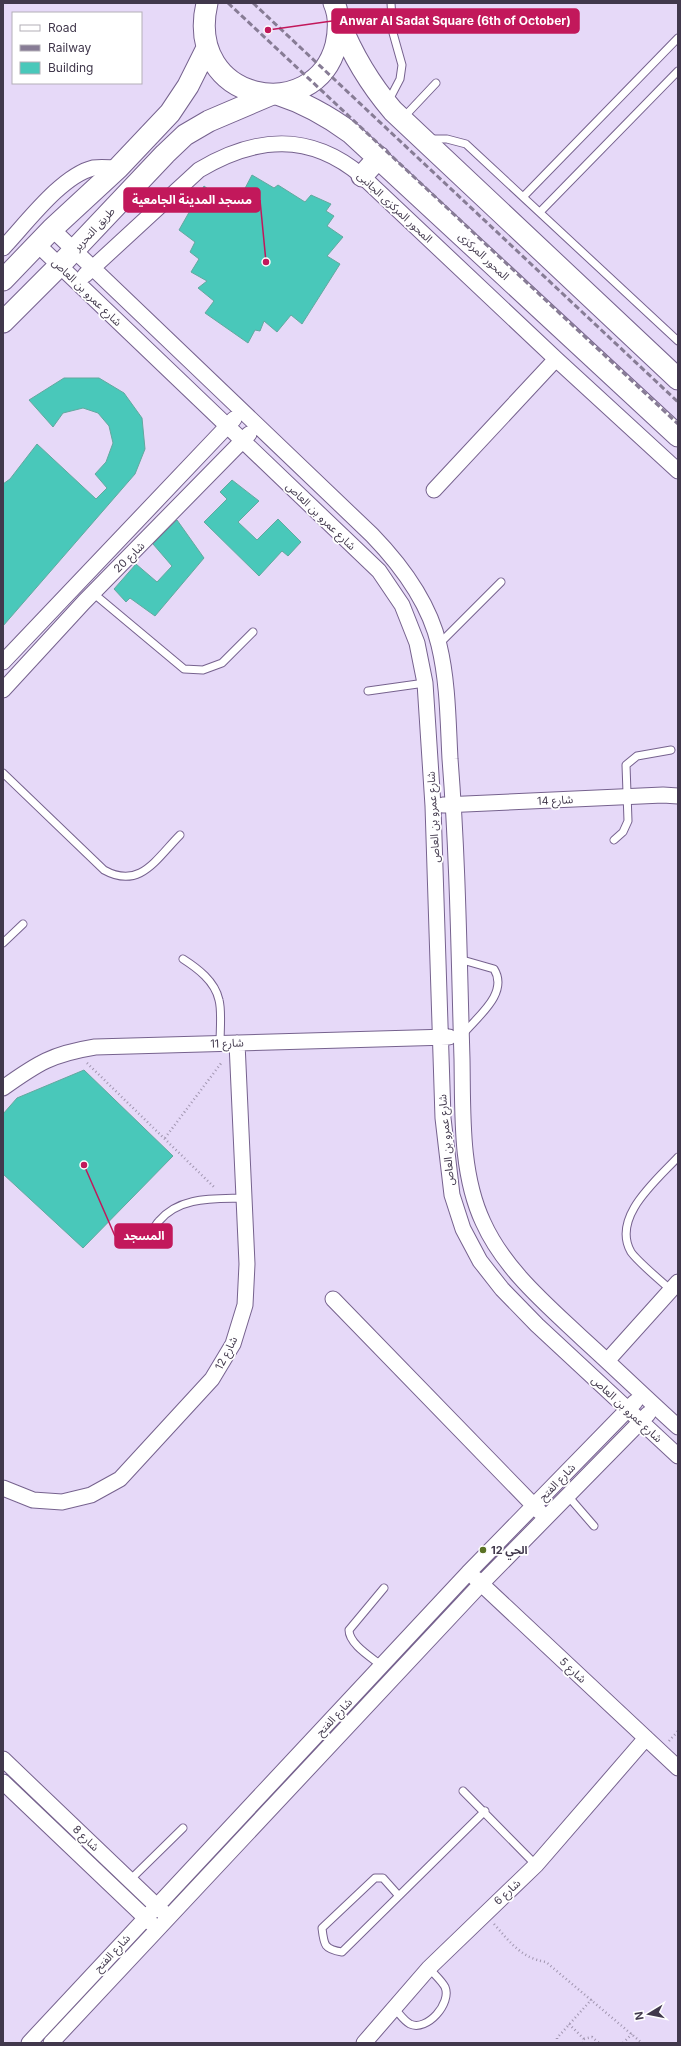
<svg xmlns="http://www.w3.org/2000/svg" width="681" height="2046" viewBox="0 0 681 2046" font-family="Inter,'Noto Sans Arabic',sans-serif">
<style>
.building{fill:#49c8ba;stroke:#63a89f}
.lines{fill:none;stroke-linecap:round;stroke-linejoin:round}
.lane-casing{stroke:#76628e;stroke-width:9}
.street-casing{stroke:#76628e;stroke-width:17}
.secondary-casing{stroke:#76628e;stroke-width:23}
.path{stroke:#a095af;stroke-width:2.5;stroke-dasharray:1 3;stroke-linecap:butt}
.lane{stroke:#fff;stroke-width:7}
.street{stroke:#fff;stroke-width:15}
.secondary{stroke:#fff;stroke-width:21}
.rail{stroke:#877c95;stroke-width:3;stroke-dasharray:6 3;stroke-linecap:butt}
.poi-dot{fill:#5a7224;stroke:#fff;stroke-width:1.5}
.labels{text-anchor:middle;stroke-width:3.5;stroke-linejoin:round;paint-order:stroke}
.street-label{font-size:11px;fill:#41384c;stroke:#fff}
.poi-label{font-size:11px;font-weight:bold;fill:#41384c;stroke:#fff;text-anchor:start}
.leader{fill:none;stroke:#c2185b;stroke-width:1.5}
.callout-dot{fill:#c2185b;stroke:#fff;stroke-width:1.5}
.callout{fill:#c2185b;stroke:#c2185b;stroke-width:1.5}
.callout-label{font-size:12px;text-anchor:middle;font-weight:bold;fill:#fff}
</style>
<rect width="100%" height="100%" fill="#e6d9f8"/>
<path class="building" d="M252,175L274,188L278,185L305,202L311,195L331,204L326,211L334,216L327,226L343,237L327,256L340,264L302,324L291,315L277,332L264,321L260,331L255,330L248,343L205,313L214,301L198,288L207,281L191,272L199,259L190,252L195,242L179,230L204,186L225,202L233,191L241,196Z
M64,378H99L124,393L142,418L145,449L135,474L3,626V484L10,479L37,444L96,499L107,488L95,474L106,462L113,443L109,426L98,413L83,408L63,413L53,427L29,400Z
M232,480L259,501L238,522L257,540L278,519L301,542L288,556L282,551L259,576L204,522L227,499L220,492Z
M177,520L204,558L155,616L130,598L126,602L114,589L136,564L157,582L172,566L153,544Z
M84,1070L173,1156L83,1248L3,1174V1114L17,1098Z"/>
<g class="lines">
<g class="lane-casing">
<path id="lane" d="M388,102L400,79L402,65L393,33L391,3
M403,118L436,83
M429,139H447L466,144L678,341
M523,197L678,38
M540,212L678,71
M93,593L184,669L203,670L222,663L253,632
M439,644L501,582
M368,691L425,683
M3,773L104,870C140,890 156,859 180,835
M614,840L623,832L628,821L626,765L637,756L671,750
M3,943L23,924
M183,959C197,968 215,981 219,1000C222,1011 220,1031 220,1043
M459,959L494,969C509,993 478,1016 463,1034
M148,1240C151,1234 154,1226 159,1221C180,1196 214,1199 244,1198
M671,1290C661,1281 638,1262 631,1252C611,1217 657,1180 678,1157
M568,1496L594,1526
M382,1666C371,1657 349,1644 349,1630L384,1588
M463,1791L536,1865
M130,1880L183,1828
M399,1896L383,1878H375L322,1928C324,1945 324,1949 342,1952L485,1811
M394,2008C399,2013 404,2021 410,2024C427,2032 452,2003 445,1987C442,1981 434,1974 429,1968"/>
</g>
<g class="street-casing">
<path id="street" d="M52,229L372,535C402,566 429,602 439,645C448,682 448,722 450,759C458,859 459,959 462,1059C463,1112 460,1173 483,1222C504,1269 546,1304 583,1339C615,1368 646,1398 678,1427
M37,244L379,571L402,605L417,643L425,683L433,806L443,1118L452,1195L463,1229L480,1261L502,1289L537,1325L678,1456
M3,248C26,224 61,176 93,168C101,167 110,168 118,168
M85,275L199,170C256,136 310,132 362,176L556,359L678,471
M434,490L556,359
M3,662L234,419
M3,690L84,602L249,434
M443,805L663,795L678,796
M3,1088C38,1063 52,1054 95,1047L449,1037
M333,1299L540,1512
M607,1361L678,1282
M3,1488L33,1500L62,1502L91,1495L120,1479L212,1379L233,1344L245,1305L247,1264L237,1043
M475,1578L678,1768
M3,1759L163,1912
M3,1782L151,1923
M29,2043L468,1573L635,1402
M51,2043L481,1584L648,1414
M364,2043L429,1968L536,1865L646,1738"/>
</g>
<g class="secondary-casing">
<path id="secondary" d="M207,3C184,103 315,126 336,45C339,31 340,16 334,3
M339,21C352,54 369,83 393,111L678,379
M277,94C305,103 328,116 351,133L678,436
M362,176L379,157
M3,280L52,229L118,168L170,113L188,86L207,48
M3,322L59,266L165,154L185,135L209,121L270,95"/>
</g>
<path class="path" d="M87,1063L215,1188
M165,1138L222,1062
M669,1741L678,1731
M494,1924C510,1942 521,1958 546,1962L642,2043
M569,2024L584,2039
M557,2043V2038L592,1999
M583,2043L584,2039L592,2037L599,2043
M623,2043L632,2034"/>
<use href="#lane" class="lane"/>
<use href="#street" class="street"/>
<use href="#secondary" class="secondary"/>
<path class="rail" d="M228,3L678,424
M253,3L678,402"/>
</g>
<circle class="poi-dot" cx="483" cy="1550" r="4"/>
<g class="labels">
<g class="street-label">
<text transform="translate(395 207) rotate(43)" y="4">المحور المركزى الجانبى</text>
<text transform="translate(94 229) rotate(-47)" y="4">طريق التحرير</text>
<text transform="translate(484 256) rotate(43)" y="4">المحور المركزى</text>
<text transform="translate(87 292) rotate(44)" y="4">شارع عمرو بن العاص</text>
<text transform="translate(321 516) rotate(44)" y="4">شارع عمرو بن العاص</text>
<text transform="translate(129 557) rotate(-45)" y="4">شارع 20</text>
<text transform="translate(555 800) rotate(-3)" y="4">شارع 14</text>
<text transform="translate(433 817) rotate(-93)" y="4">شارع عمرو بن العاص</text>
<text transform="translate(227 1043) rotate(-2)" y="4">شارع 11</text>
<text transform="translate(446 1140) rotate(-95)" y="4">شارع عمرو بن العاص</text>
<text transform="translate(226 1353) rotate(-63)" y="4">شارع 12</text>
<text transform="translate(627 1409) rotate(43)" y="4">شارع عمرو بن العاص</text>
<text transform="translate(557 1482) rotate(-46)" y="4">شارع الفتح</text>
<text transform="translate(573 1670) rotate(43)" y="4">شارع 5</text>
<text transform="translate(334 1717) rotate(-47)" y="4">شارع الفتح</text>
<text transform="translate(86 1838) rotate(44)" y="4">شارع 8</text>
<text transform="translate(507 1892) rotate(-43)" y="4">شارع 6</text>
<text transform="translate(112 1953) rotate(-47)" y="4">شارع الفتح</text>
</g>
<g class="poi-label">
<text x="491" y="1554">الحي 12</text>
</g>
</g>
<path class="leader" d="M268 30L332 21M266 262L260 200M84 1165L115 1236"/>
<g class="callout-dot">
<circle cx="268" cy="30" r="4"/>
<circle cx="266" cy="262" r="4"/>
<circle cx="84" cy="1165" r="4"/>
</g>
<g class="callout">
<rect x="332" y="9" width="247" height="24" rx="4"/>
<rect x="124" y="188" width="136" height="24" rx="4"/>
<rect x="115" y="1224" width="57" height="24" rx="4"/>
</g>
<g class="callout-label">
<text x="455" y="25">Anwar Al Sadat Square (6th of October)</text>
<text x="192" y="204">مسجد المدينة الجامعية</text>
<text x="144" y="1240">المسجد</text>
</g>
<rect width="681" height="2046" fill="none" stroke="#41384c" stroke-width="8"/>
<rect x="12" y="12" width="130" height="72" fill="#ffffff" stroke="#b3afb7"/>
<rect x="20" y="25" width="20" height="6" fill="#ffffff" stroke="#b3afb7"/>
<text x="48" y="32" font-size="12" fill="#41384c">Road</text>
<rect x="20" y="45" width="20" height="6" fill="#877c95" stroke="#b3afb7"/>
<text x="48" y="52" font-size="12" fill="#41384c">Railway</text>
<rect x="20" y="62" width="20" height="12" fill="#49c8ba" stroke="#b3afb7"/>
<text x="48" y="72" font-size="12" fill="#41384c">Building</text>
<g transform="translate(649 2014) rotate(260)" stroke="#ffffff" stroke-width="3" paint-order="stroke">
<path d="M0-3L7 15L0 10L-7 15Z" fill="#41384c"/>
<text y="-6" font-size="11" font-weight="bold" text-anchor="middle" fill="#41384c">N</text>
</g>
</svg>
